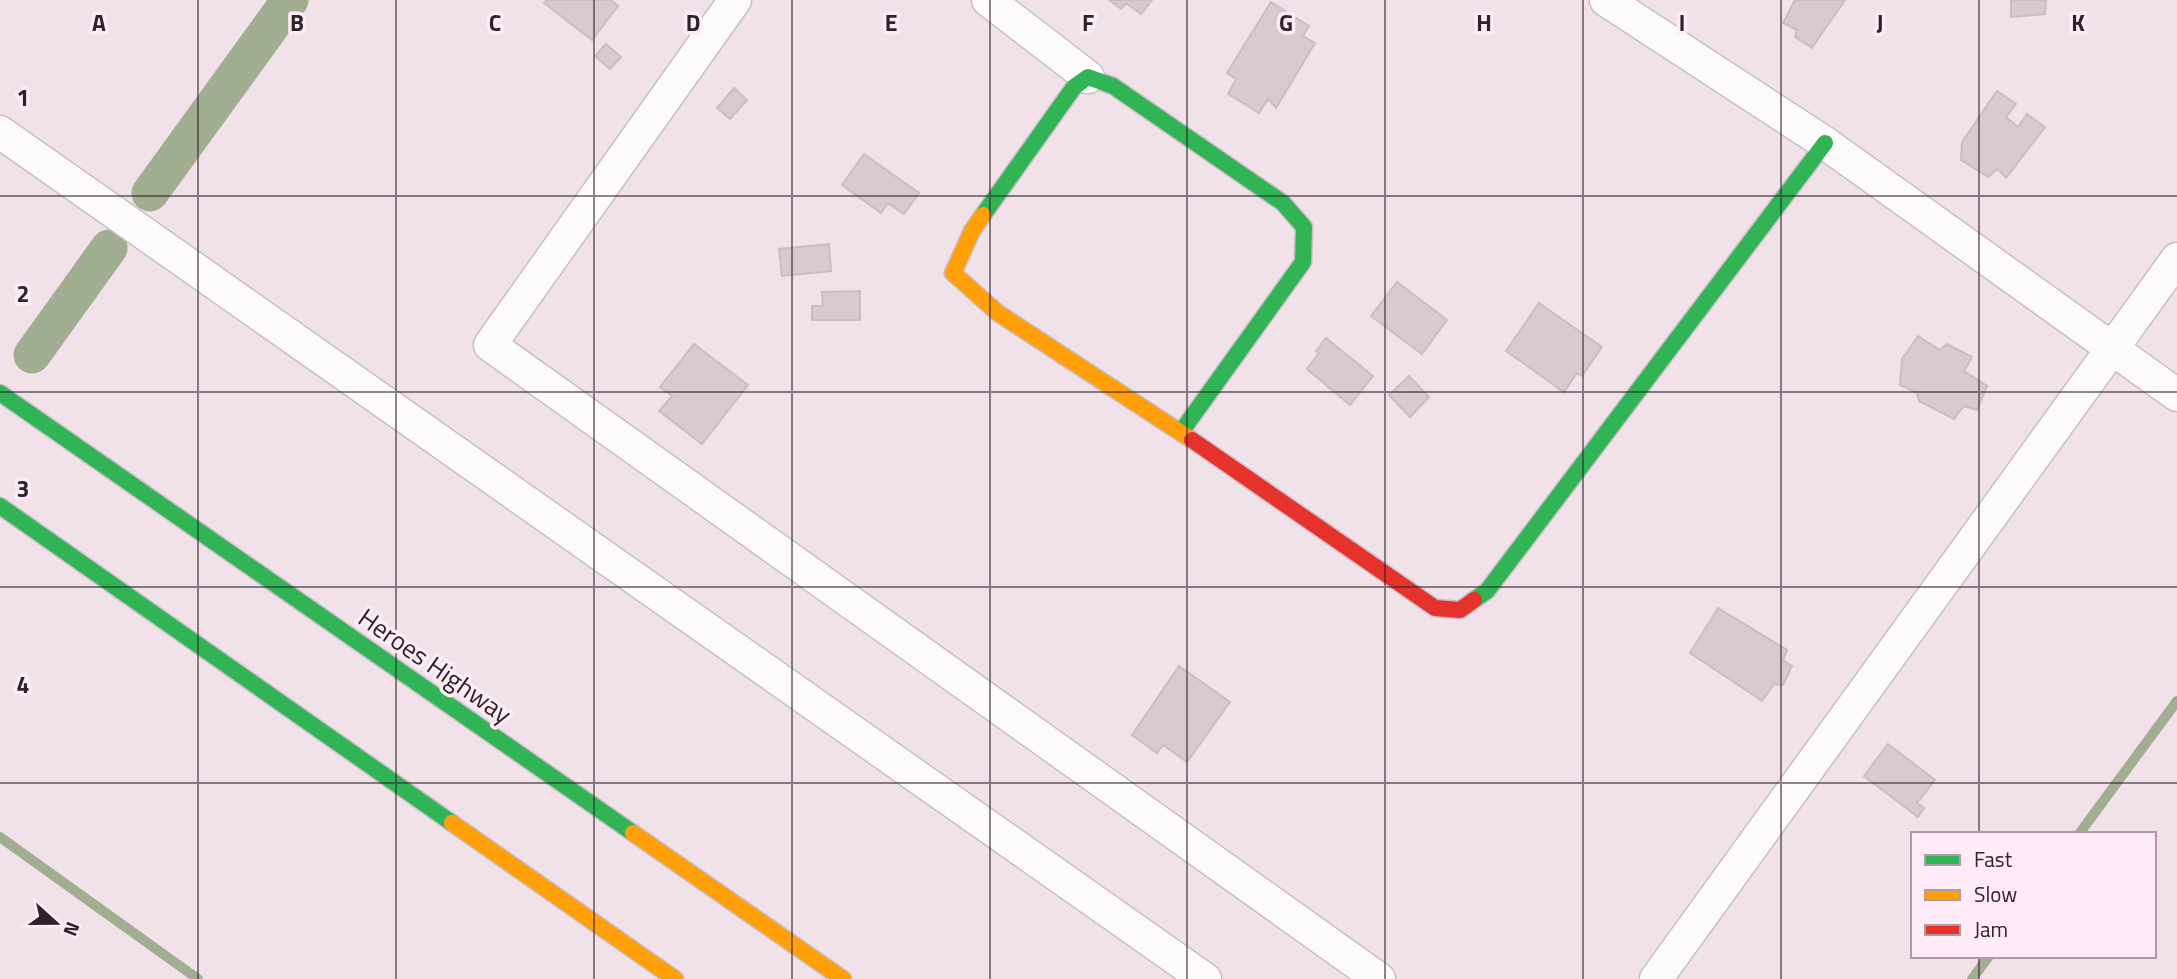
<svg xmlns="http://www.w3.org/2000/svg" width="2177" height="979" viewBox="0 0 2177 979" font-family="'Titillium Web',sans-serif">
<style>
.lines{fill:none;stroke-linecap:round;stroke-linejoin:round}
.stream{stroke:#a2ae92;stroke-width:10}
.canal{stroke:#a2ae92;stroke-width:37}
.building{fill:#d9c9d1;stroke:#cabec4;stroke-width:2}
.street-casing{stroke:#cabec5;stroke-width:35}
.fast-casing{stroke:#cabec5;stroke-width:19}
.slow-casing{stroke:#cabec5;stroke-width:19}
.jam-casing{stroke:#cabec5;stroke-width:19}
.street{stroke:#fdfafc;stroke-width:32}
.fast{stroke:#30b455;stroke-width:16}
.slow{stroke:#ff9f0a;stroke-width:16}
.jam{stroke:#e5322d;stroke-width:16}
.grid{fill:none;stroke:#2e2329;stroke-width:2;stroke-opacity:0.55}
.labels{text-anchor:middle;stroke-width:7;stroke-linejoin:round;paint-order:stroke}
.street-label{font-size:26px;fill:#2e2329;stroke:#feebf5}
.grid-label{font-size:23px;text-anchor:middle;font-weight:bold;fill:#2e2329;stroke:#feebf5;stroke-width:7;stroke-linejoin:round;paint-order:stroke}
</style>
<rect width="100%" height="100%" fill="#f1e1e9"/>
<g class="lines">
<path class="stream" d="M2079,834L2177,701
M0,837L198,979
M1972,979L1989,956"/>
<path class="canal" d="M150,193L290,0
M32,355L109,248"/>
</g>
<path class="building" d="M547,0H611L618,6L592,40L544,3Z
M1109,0H1152L1141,14L1126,3L1121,9Z
M1795,0H1845L1812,48L1795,37L1797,30L1783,23Z
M2011,0H2046L2045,14L2011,17Z
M1271,2L1309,26L1303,36L1315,43L1276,108L1268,99L1259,113L1228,94L1236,79L1227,73Z
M606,44L621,57L610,69L595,56Z
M734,88L747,100L730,119L717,108Z
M1997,91L2016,104L2006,117L2018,127L2027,114L2045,127L2006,178L1998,169L1988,177L1961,160L1962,142Z
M864,154L919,193L904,214L888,203L881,213L842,185Z
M829,244L831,271L782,276L779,249Z
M1397,282L1447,320L1422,354L1371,316Z
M860,291V320H812V306H823L822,292Z
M1539,303L1602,347L1582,376L1577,373L1564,392L1506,351Z
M1918,336L1940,350L1947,344L1972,357L1964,371L1987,386L1977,410L1964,406L1954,419L1919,401L1917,393L1900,385L1902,359Z
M1326,338L1373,376L1350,405L1307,369L1319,353L1316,351Z
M694,344L748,385L702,444L659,411L672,396L660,387Z
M1409,376L1429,397L1410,417L1389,395Z
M1718,608L1787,650L1783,660L1792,666L1783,685L1774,684L1762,701L1690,653Z
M1179,666L1230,702L1187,762L1163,745L1157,753L1132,735Z
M1888,744L1935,780L1917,803L1924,808L1918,817L1864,776Z"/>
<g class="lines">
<g class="street-casing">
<path id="street" d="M735,0L490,345L1379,979
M988,0L1088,77
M1606,0L1825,143L2177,395
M0,132L1205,979
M1656,979L2177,259"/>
</g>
<g class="fast-casing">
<path id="fast" d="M983,215L1074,87L1088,77L1113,86L1283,203L1304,227L1303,262L1181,432
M0,393L633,833
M0,506L452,823
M1474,600L1487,591L1825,143"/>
</g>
<g class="slow-casing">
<path id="slow" d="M983,215L972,231L953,273L998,313L1192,440
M452,823L675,979
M633,833L843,979"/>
</g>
<g class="jam-casing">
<path id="jam" d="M1192,440L1435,608L1460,610L1474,600"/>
</g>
<use href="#street" class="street"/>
<use href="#fast" class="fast"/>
<use href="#slow" class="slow"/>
<use href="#jam" class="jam"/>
</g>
<path class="grid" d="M198,0V979M396,0V979M594,0V979M792,0V979M990,0V979M1187,0V979M1385,0V979M1583,0V979M1781,0V979M1979,0V834M0,196H2177M0,392H2177M0,587H2177M0,783H2177M1979,956V979"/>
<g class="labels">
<g class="street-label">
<text transform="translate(435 666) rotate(35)" y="9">Heroes Highway</text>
</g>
</g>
<g class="grid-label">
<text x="99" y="31">A</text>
<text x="297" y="31">B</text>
<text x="495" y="31">C</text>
<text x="693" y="31">D</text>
<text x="891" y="31">E</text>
<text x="1088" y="31">F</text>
<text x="1286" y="31">G</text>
<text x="1484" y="31">H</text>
<text x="1682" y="31">I</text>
<text x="1880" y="31">J</text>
<text x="2078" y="31">K</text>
<text x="23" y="106">1</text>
<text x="23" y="302">2</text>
<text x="23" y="497">3</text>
<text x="23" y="693">4</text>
</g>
<rect x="1911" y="832" width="245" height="126" fill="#feebf5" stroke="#ab9ba3" stroke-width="2"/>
<rect x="1925" y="855" width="35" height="10" fill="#30b455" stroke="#ab9ba3" stroke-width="2"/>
<text x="1974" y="867" font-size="21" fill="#2e2329">Fast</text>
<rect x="1925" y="890" width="35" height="10" fill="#ff9f0a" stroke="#ab9ba3" stroke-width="2"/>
<text x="1974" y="902" font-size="21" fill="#2e2329">Slow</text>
<rect x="1925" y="925" width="35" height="10" fill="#e5322d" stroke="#ab9ba3" stroke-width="2"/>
<text x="1974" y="937" font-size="21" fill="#2e2329">Jam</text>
<g transform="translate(56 923) rotate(111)" stroke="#feebf5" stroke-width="5" paint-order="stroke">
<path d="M0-5L12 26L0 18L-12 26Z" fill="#2e2329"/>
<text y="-10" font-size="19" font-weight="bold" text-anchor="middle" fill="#2e2329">N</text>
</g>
</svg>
